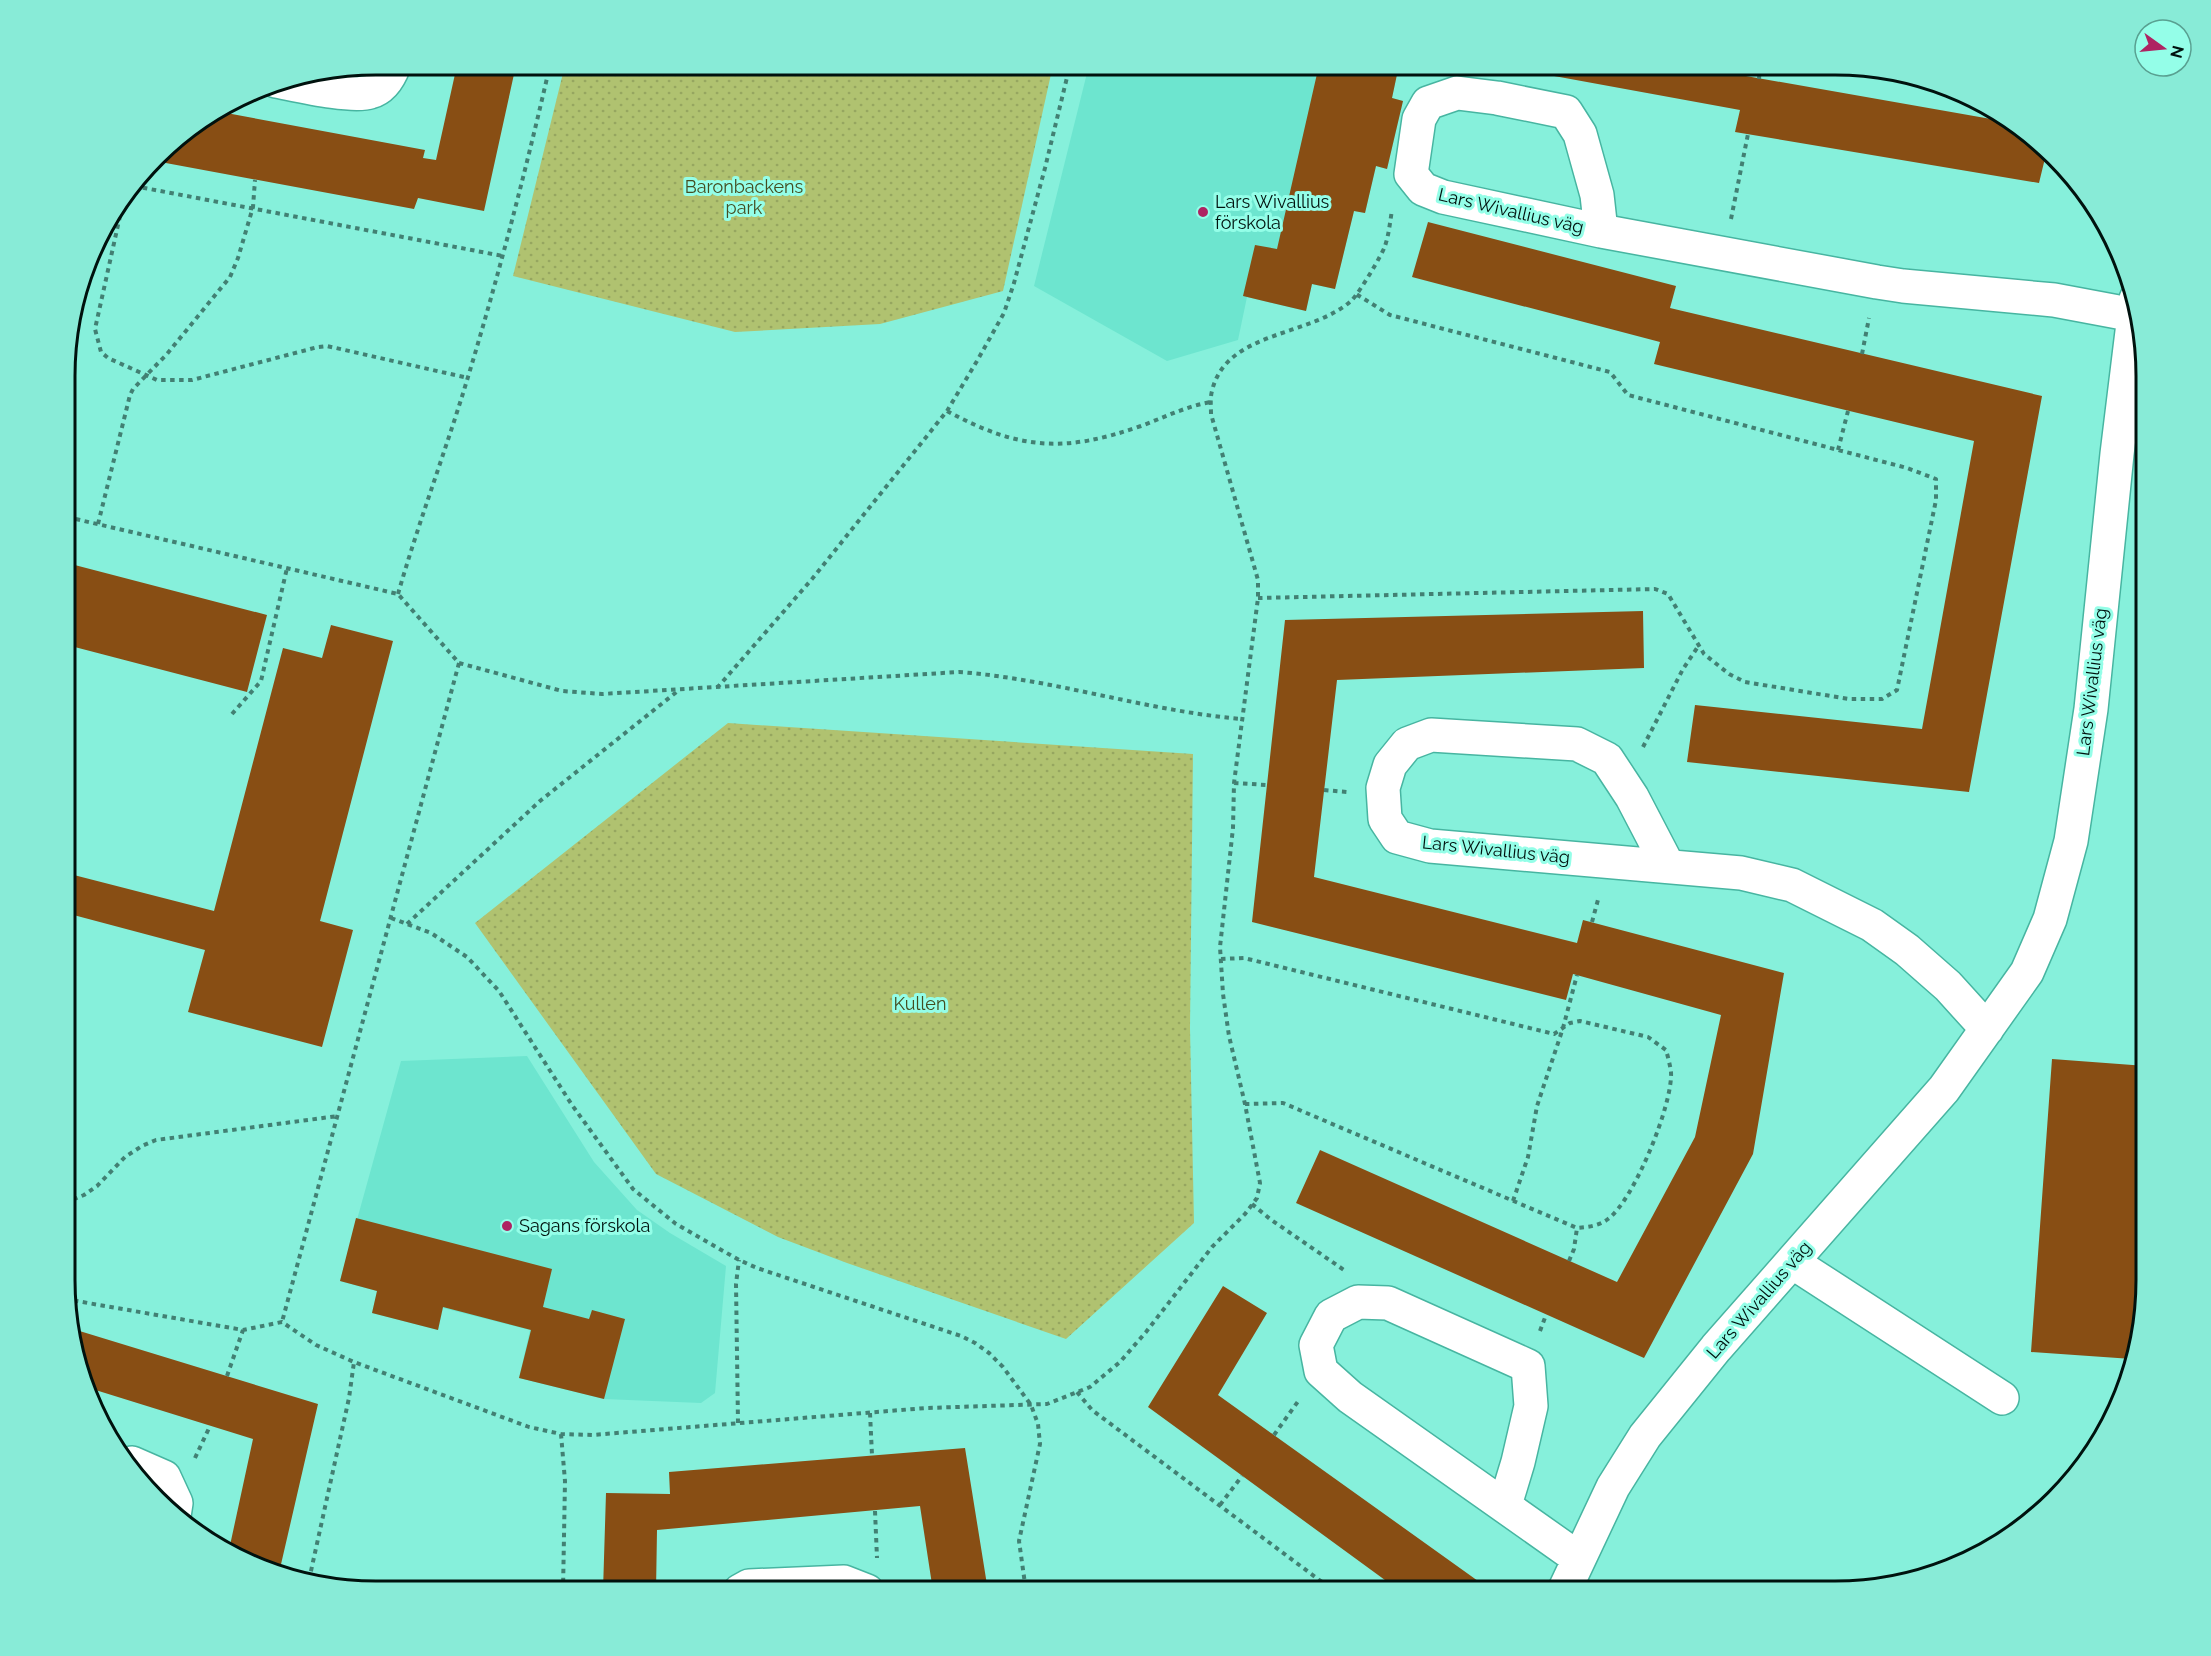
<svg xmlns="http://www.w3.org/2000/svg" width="2211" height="1656" viewBox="0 0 2211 1656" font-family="Raleway,sans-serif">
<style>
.built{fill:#6de5cf}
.grass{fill:url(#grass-dots)}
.building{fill:#884e14}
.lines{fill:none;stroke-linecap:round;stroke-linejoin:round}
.minor-casing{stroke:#47b5a1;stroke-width:36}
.path{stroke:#428073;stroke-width:4;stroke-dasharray:4.5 4.5;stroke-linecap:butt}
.minor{stroke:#fff;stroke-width:33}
.poi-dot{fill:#ae2362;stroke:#94fee8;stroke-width:2}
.labels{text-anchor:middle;stroke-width:6;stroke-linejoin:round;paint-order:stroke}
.park-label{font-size:18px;fill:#444d20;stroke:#94fee8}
.poi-label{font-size:18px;fill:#00120e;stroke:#94fee8;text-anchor:start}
.street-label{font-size:18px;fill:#00120e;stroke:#94fee8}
.rim{fill:none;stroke:#00120e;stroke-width:3}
</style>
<defs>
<pattern id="grass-dots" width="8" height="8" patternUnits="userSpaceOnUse" patternTransform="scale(1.5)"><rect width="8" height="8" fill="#b0c270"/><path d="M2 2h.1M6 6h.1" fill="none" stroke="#96a660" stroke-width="1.8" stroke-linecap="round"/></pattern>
</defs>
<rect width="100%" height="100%" fill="#86f0db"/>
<path class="built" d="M1089,65H1399L1392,98L1403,101L1387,169L1376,166L1365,213L1354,211L1335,289L1312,284L1306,311L1247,297L1238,340L1167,361L1034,286Z
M527,1056L594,1162L637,1210L670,1233L726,1266L715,1393L701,1403L604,1399L519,1378L530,1330L443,1308L438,1330L372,1313L377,1291L340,1281L401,1061Z"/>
<path class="grass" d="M565,65H1053L1003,291L880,324L735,332L513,276Z
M728,723L1193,754L1190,1028L1194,1223L1066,1339L847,1263L778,1237L656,1174L475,923Z"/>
<path class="building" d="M457,65H516L484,211L418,198L414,209L155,161L171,142L221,112L425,150L423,158L436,160Z
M1319,65H1399L1392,98L1403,101L1387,169L1376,166L1365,213L1354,211L1335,289L1312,284L1306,311L1243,296L1255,245L1277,249Z
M1494,65H1749L1746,76L2008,122L2040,142L2047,150L2039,183L1735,132L1740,110Z
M1428,222L1676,286L1670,308L2042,396L1969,792L1687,762L1695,705L1922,729L1974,441L1654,364L1660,342L1412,277Z
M67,563L267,615L247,692L67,645Z
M1643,611L1644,668L1337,680L1314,877L1577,943L1583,920L1784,973L1753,1154L1644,1358L1296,1203L1320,1150L1617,1282L1695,1137L1721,1015L1573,974L1566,1000L1252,922L1285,620Z
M331,625L393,641L320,921L353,930L322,1047L188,1012L205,950L66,913V873L214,911L283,648L322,658Z
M2052,1059L2146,1066V1301L2132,1359L2031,1352Z
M356,1218L552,1269L543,1307L589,1319L592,1310L625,1319L604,1399L519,1378L531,1330L443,1307L438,1330L372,1313L377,1291L340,1281Z
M1223,1286L1267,1313L1218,1395L1492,1591H1400L1148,1407Z
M73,1329L318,1404L279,1573L257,1568L229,1550L253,1439L89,1388Z
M965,1448L988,1591H933L920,1506L657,1530L656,1591H603L606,1493L670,1494L669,1472Z"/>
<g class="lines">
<g class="minor-casing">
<path id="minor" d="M276,81C297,85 352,98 370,92C384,88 390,76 394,65
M1601,231L1597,195L1580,134L1566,112L1497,98L1457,93L1428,103L1419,119L1411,174L1423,189L1443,197L1601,231L1877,282L1903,286L2054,300L2134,315
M1668,866L1632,797L1607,759L1577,744L1431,735L1407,744L1390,765L1383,788L1385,819L1397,837L1430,846L1741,873L1792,885L1872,925L1907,950L1948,986L1987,1029
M1792,1262L2002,1398
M132,1463L164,1477L176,1503L174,1516
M1505,1505L1518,1462L1531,1406L1528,1366L1388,1303L1358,1302L1331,1316L1316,1345L1321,1371L1350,1397L1578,1558
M740,1591L749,1586L844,1582L867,1591
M1564,1591L1613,1487L1645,1436L1716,1348L1944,1089L2027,972L2050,919L2071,841L2091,709L2117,454L2136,299"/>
</g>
<path class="path" d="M1759,79L1760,65
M134,186L503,256
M124,198L95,329L101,352L108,358L157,380H192L318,347L327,346L468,378
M1731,219L1748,134
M1862,354L1869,318
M947,411C1019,450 1064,453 1141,426C1165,417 1187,406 1211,402
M1838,450L1848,411
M67,517L398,594L459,663L282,1322
M98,524L130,395L133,389L167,354L230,277L238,258L253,207L255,180
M398,594C419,521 446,450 468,377C499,274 526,170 550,65
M1258,598L1655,589L1668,594L1704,654L1729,674L1745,682L1849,699H1882L1897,690L1936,500V479L1907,468L1628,395L1610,372L1390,315L1356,294
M459,663L562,691L602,694L959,672C1054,679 1146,711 1242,719
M717,688L812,579L947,411L977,361L1004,313L1014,283L1045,168L1070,65
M232,714L261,681L287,568
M1643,747L1683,669L1699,645
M1234,783L1267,785
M1324,790L1347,792
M391,918L431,933L467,957L499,991L572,1105L633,1189L676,1224L739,1260L757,1268L961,1336L975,1343L989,1353L1003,1367L1031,1405L1038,1424L1040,1444L1019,1541L1026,1591
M1592,922L1599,896
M407,924L540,801L679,690
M1221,959L1244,958L1554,1034L1570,1023L1580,1021L1648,1037L1666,1050C1668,1057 1670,1065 1671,1072C1673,1104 1634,1200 1608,1219C1599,1226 1588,1227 1577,1228L1283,1103L1245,1104
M1513,1201L1528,1157L1537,1106L1563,1028L1577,975
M65,1203L84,1195L97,1186L125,1157L142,1146L156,1140L338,1116
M1252,1204L1270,1219L1344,1270
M1569,1261L1574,1249L1577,1228
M65,1299L243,1330L282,1322L316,1345L354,1362L529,1427L561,1434L592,1435L926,1408L1047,1404L1090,1387L1120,1362L1146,1332L1212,1247L1245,1214L1257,1198L1260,1183L1245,1104L1229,1036L1223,994L1220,947L1233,828L1234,783L1258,598V580L1211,414C1211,406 1210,398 1212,391C1226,330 1312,337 1352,300C1359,293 1382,255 1385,246C1389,234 1390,222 1392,210
M1540,1331L1546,1315
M227,1376L243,1330
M1077,1392L1092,1410L1334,1591
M870,1413L872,1455
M738,1423L736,1284L739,1260
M561,1434L565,1481L563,1591
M1274,1435L1299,1400
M195,1458L210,1426
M1220,1505L1242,1476
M875,1511L877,1558
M309,1580L349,1398L354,1362"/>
<use href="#minor" class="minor"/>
</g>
<g class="poi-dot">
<circle cx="1203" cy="212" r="6"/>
<circle cx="507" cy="1226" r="6"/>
</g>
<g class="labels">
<g class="park-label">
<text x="744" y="193">Baronbackens<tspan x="744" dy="21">park</tspan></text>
<text x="920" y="1010">Kullen</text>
</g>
<g class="poi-label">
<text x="1215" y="208">Lars Wivallius<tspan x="1215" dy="21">förskola</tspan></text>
<text x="519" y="1232">Sagans förskola</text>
</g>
<g class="street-label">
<text transform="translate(1511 211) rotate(13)" y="6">Lars Wivallius väg</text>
<text transform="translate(2092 682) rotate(-83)" y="6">Lars Wivallius väg</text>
<text transform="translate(1496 850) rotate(6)" y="6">Lars Wivallius väg</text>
<text transform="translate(1759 1300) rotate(-49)" y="6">Lars Wivallius väg</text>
</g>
</g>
<path d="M0 0H2211V1656H0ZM376 75H1835A301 301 0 0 1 2136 376V1280A301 301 0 0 1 1835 1581H376A301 301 0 0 1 75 1280V376A301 301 0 0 1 376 75Z" fill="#88ebd7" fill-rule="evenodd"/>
<path class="rim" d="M376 75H1835A301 301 0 0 1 2136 376V1280A301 301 0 0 1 1835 1581H376A301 301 0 0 1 75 1280V376A301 301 0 0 1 376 75Z"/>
<g transform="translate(2163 48) rotate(105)"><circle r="28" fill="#94fee8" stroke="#59a091" stroke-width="1.5"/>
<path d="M0-4.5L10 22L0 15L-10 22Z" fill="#ae2362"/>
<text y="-9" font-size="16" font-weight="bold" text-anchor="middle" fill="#00120e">N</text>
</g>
</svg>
